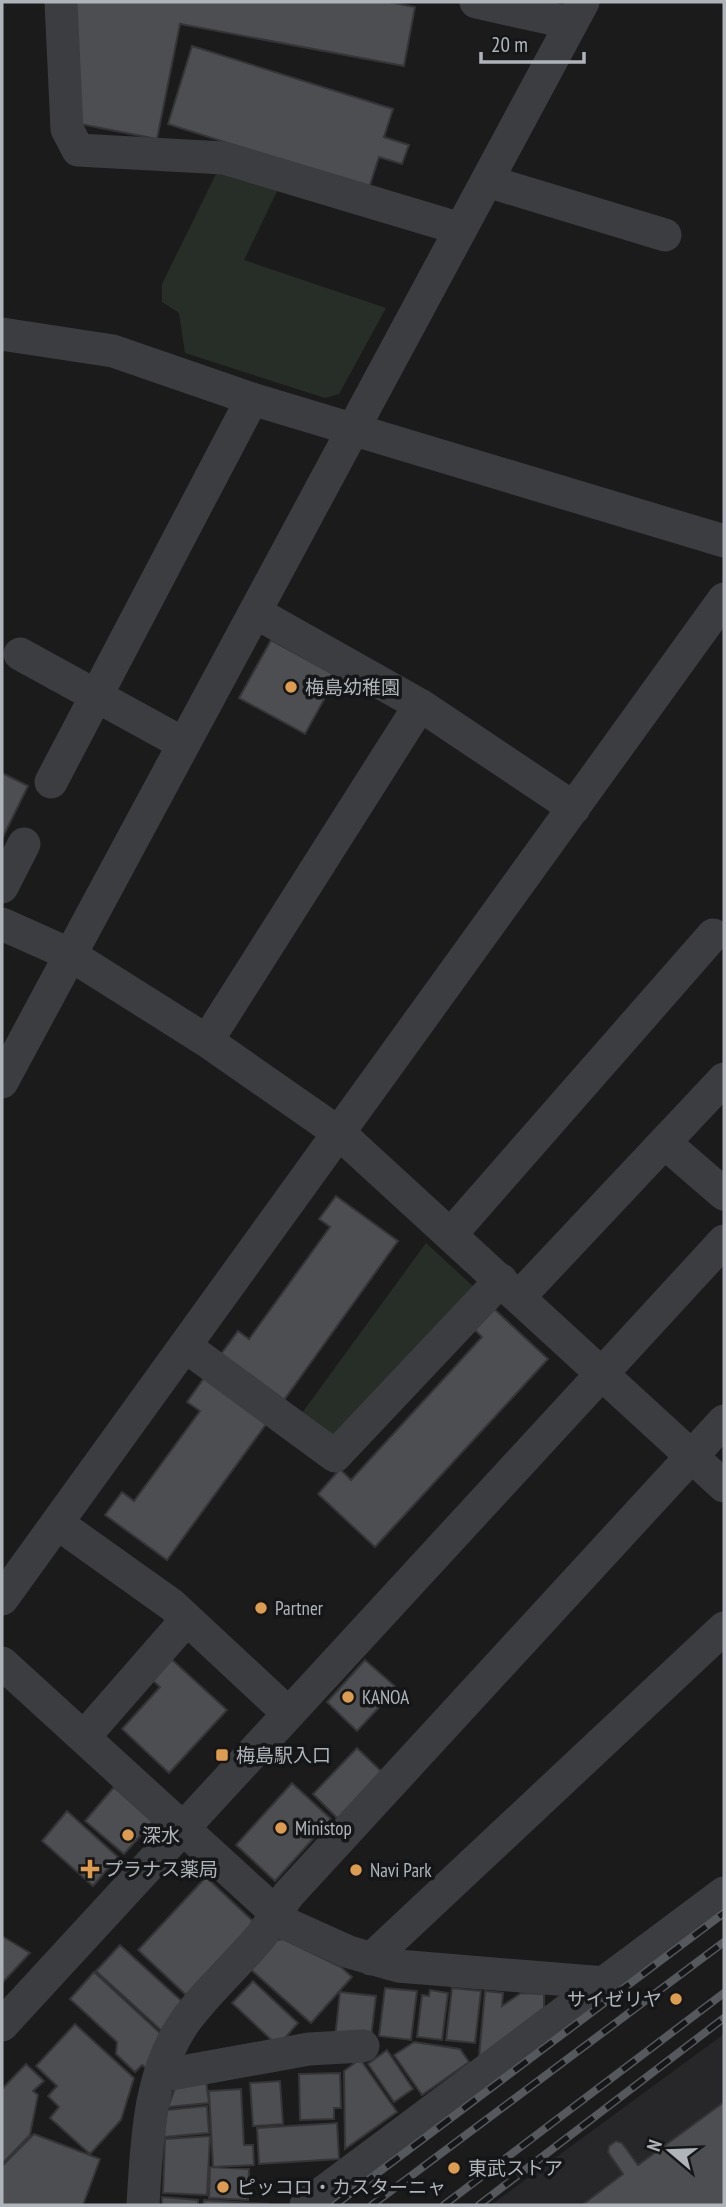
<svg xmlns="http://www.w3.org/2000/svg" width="726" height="2207" viewBox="0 0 726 2207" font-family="'PT Sans Narrow','Noto Sans JP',sans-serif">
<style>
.built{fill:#272729}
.green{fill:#272e27}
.building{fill:#4d4e51;stroke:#353538;stroke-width:2}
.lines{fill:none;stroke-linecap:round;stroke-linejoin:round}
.minor{stroke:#3c3d41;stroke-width:33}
.rail-casing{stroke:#55585c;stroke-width:8}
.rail{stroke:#151617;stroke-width:5;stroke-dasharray:16;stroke-linecap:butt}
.poi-dot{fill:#de9c50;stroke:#151617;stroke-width:2.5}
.labels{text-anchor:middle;stroke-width:7;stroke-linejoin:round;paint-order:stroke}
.poi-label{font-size:19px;fill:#afb4ba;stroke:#151617;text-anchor:start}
</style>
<rect width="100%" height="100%" fill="#1b1b1c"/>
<path class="built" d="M724,2034V2205H491Z"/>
<path class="green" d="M220,166L279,187L244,260L386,308L339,394L325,398L185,353L179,313L162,302V284Z
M426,1243L476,1289L339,1440L302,1413Z"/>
<path class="building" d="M72,2H389L415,7L404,66L180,24L157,139L80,124Z
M192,46L393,109L384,137L409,145L402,164L379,157L369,188L168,124Z
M271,640L337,676L305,734L239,698Z
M2,773L28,786L2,839Z
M336,1196L398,1241L284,1400L221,1354L238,1331L249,1339L330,1227L319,1219Z
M491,1306L548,1359L375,1547L318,1494L340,1469L351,1480L482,1337L472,1327Z
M204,1378L267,1423L167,1560L105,1515L122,1492L134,1501L200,1411L187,1402Z
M169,1657L227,1710L169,1773L122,1729L160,1687L150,1678Z
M365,1660L397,1688L357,1731L327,1702Z
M357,1748L383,1773L338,1819L313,1794Z
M292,1783L331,1819L275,1881L236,1845Z
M114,1787L153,1822L124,1854L85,1821Z
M67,1811L118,1857L93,1886L42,1841Z
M206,1877L254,1922L186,1995L138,1950Z
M2,1936L30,1953L3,1982L2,1981Z
M283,1939L341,1967L352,1977L311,2023L248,1967L271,1941Z
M120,1945L186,2005L163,2032L96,1971Z
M94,1972L160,2033L146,2068L142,2065L135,2072L116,2054L117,2042L70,1999Z
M253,1981L298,2023L278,2046L232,2003Z
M385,1988L417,1991L411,2040L379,2036Z
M452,1988L481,1991L475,2043L446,2040Z
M430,1990L448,1993L442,2040L417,2037L422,1995L429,1996Z
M485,1991L503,1993L502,2006L521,1993L544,1994V2008L479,2057Z
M340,1992L376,1996L371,2038H335Z
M75,2024L134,2078L121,2120L90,2154L50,2118L59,2107L48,2096L57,2086L36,2066Z
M414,2042L460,2049L469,2062L422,2095L394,2055Z
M387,2050L413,2089L394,2102L368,2064Z
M360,2059L397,2112L345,2149L344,2071Z
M26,2064L44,2081L33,2091L38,2095L30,2135L2,2164V2089Z
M340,2073L341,2108H334V2119L300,2120L299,2074Z
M206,2080L209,2103L168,2107L177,2083Z
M280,2081L283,2124L253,2126L250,2083Z
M241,2089L244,2145H253L254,2165L213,2167L209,2091Z
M724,2102V2205H582L623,2174L608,2152L609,2146L616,2141L622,2143L638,2165Z
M207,2106L209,2133L164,2137L167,2110Z
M337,2123L339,2159L259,2164L257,2128Z
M34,2134L100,2159L83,2205H2V2166Z
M210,2136L207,2195L163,2193L165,2139Z
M210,2167L249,2169L248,2200L209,2198Z
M162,2197L198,2200V2205H162Z
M204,2200L269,2204L270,2205H203Z"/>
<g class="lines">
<path class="minor" d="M61,2L67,129L78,150L224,158L461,229
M476,2L571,23
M487,181L665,235
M2,334L113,351L252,399L724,541
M255,612L420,705L574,808
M20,654L184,744
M51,782L252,399
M2,887L24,844
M2,924L69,954L207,1041L339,1133L724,1486
M207,1041L420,705
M2,1082L583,2
M665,1143L724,1194
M452,1233L713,935
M519,1297L724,1079
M185,1346L335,1456L501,1280
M57,1523L172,1605L288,1713
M2,1599L724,599
M2,1663L289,1925L349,1952L398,1966L605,1983
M84,1737L187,1619
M371,1959L724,1628
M2,2025L724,1241
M160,2076L309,2049L363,2046
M143,2205C147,2142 148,2073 186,2020C208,1990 238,1964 261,1936C271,1923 279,1908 288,1895L724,1421
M306,2205L724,1893"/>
<g class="rail-casing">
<path id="rail" d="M335,2205L724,1913
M372,2205L724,1942
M444,2205L724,1993
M479,2205L724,2018"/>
</g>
<use href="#rail" class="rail"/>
</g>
<g class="poi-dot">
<circle cx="291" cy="687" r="7"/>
<circle cx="261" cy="1608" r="7"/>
<circle cx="348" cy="1697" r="7"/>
<rect x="215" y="1748" width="14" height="14" rx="3.5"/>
<circle cx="281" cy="1828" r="7"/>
<circle cx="128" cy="1835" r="7"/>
<path d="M86.5 1858.5h7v7h7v7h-7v7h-7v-7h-7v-7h7z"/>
<circle cx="356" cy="1870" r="7"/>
<circle cx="676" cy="1999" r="7"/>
<circle cx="454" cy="2168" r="7"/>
<circle cx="223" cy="2187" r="7"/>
</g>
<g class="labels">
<g class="poi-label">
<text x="305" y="694">梅島幼稚園</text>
<text x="275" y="1615">Partner</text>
<text x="362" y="1704">KANOA</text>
<text x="236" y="1762">梅島駅入口</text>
<text x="295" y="1835">Ministop</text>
<text x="142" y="1842">深水</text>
<text x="104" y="1876">プラナス薬局</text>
<text x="370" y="1877">Navi Park</text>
<text x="662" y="2006" text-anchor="end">サイゼリヤ</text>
<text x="468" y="2175">東武ストア</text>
<text x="237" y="2194">ピッコロ・カスターニャ</text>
</g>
</g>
<rect width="726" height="2207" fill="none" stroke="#afb4ba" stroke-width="7"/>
<g transform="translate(670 2151) rotate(289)" stroke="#151617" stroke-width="5" paint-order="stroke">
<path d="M0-5L12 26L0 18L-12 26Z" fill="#afb4ba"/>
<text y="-10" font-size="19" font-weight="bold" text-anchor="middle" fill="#afb4ba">N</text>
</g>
<path d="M481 52v10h103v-10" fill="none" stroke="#afb4ba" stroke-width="3.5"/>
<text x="491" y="52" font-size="21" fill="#afb4ba" stroke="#151617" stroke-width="5" paint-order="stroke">20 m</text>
</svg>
